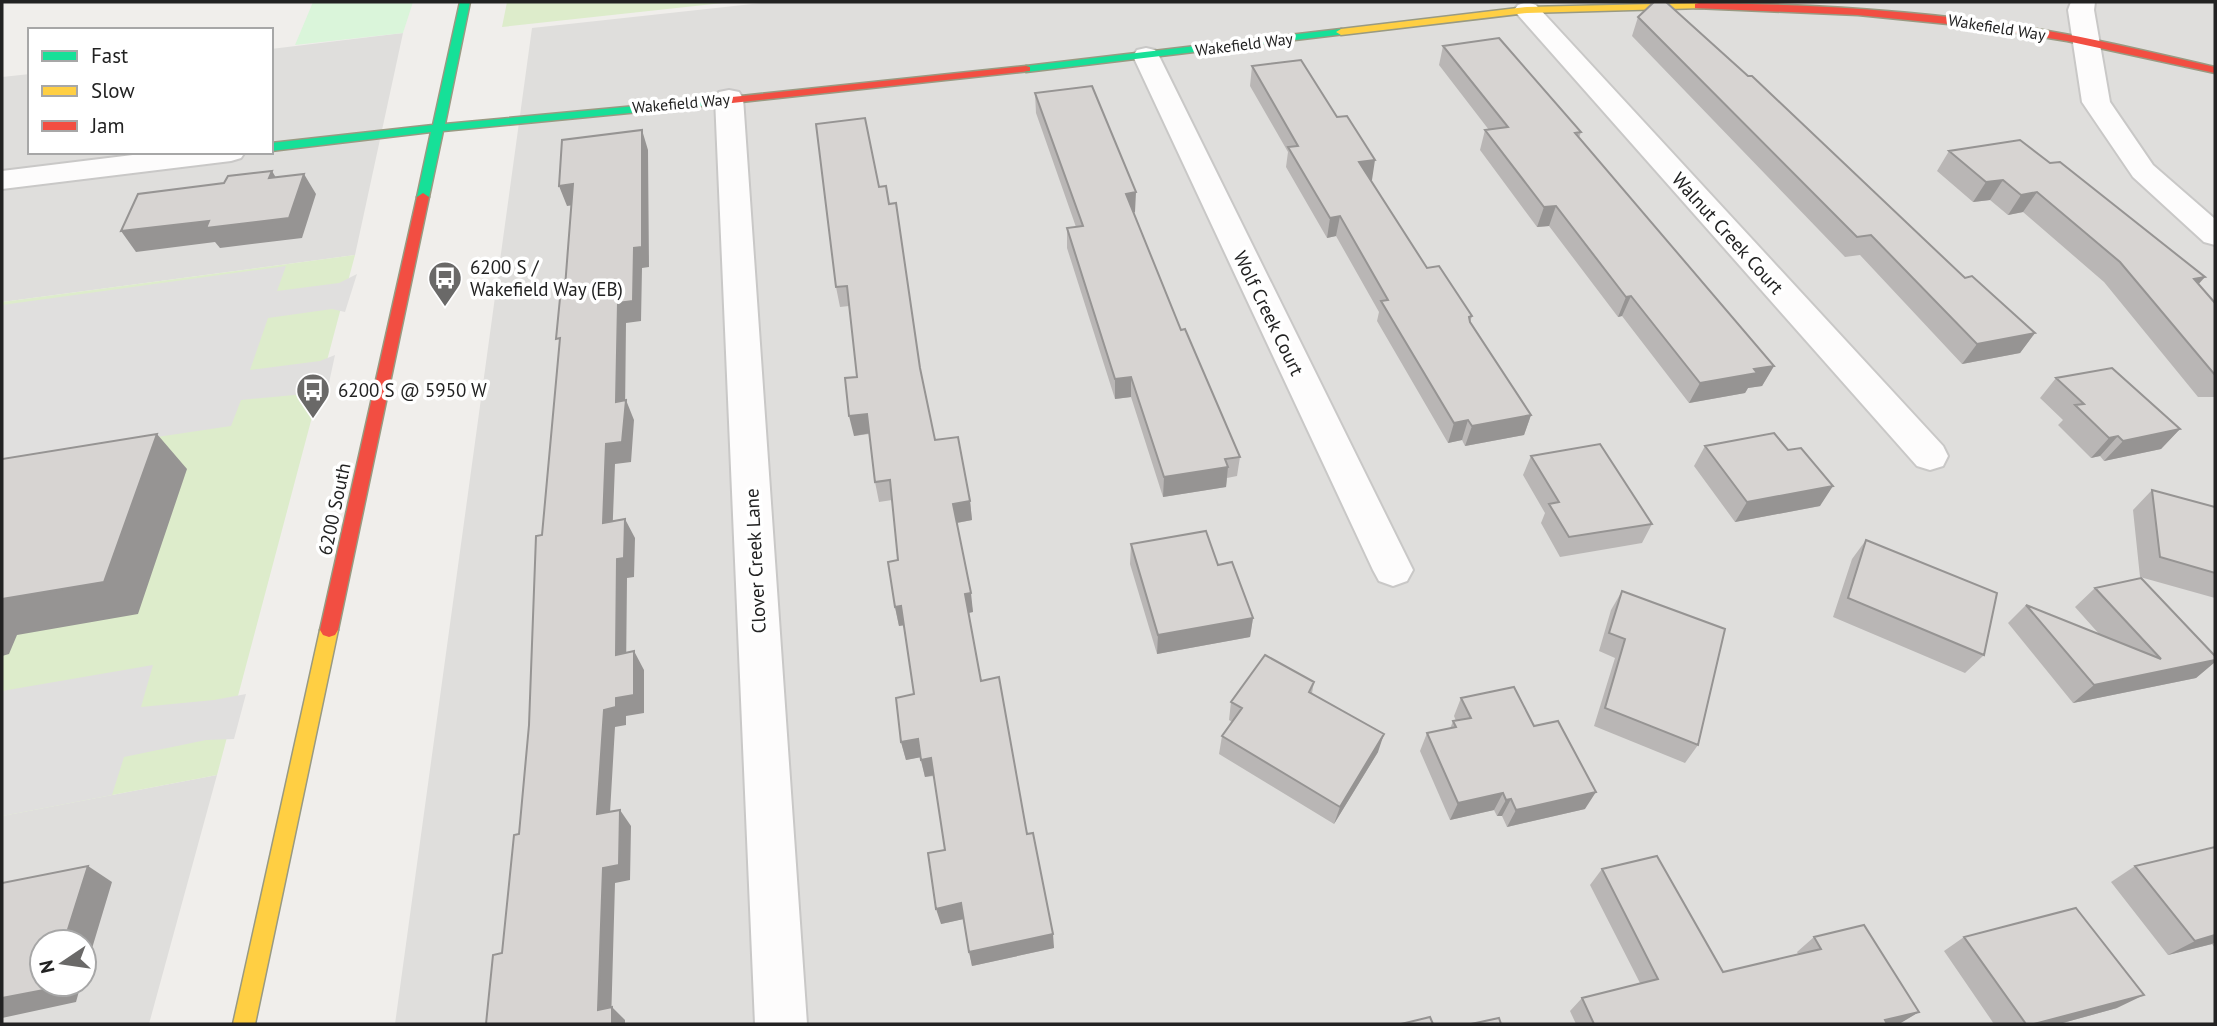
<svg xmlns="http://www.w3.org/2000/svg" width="2217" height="1026" viewBox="0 0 2217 1026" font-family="'PT Sans',sans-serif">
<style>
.residential{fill:#dfdedc;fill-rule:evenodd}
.grass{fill:#ddeccb}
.park{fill:#daf5da}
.parking{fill:#e0dfde}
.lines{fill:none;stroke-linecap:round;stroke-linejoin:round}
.street-casing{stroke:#c9c8c7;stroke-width:4}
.fast-casing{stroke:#999a82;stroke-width:3}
.slow-casing{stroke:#999a82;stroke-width:3}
.jam-casing{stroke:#999a82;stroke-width:3}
.street{fill:#fdfcfc;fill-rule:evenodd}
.fast{fill:#16e098;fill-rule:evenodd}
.slow{fill:#ffcf43;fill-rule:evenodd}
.jam{fill:#f24e42;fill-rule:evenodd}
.wall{fill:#b9b6b5}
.shaded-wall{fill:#969493}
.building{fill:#d7d4d2;stroke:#969493;stroke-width:2}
.labels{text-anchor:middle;stroke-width:7;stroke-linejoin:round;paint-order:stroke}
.far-street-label{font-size:16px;fill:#222;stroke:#fff}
.street-label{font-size:19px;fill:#222;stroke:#fff}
.poi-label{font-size:19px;fill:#222;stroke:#fff;text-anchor:start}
</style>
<rect width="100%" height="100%" fill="#f0eeeb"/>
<path class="residential" d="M771,2H2215V1024H395L532,28Z
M403,33L355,255L2,302V77L30,74V152H271V49Z
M217,775L149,1024H2V816ZM42,942H84V984H42Z"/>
<path class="grass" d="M507,2H732L502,27Z
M355,255L217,775L2,816V302Z"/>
<path class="park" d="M313,2H413L403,33L295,45Z"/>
<path class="parking" d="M286,266L277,291L339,283L357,274L345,312L332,309L268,318L250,370L320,361L335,355L327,392L241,400L231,426L2,460V305Z
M153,665L141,707L214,700L246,694L234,739L206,740L124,757L112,795L2,816V691Z"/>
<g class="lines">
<g class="street-casing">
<path id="street" d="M1527,2L1536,5L1943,446L1948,456L1943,466L1930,470L1917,466L1518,15L1514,10L1518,5Z
M2071,2H2095L2094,10L2110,102L2153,165L2215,219V245L2204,242L2133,177L2082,102L2068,10Z
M1146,48L1155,50L1159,56L1413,570L1407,581L1393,586L1379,581L1373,570L1133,56L1137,50Z
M729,90L739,92L743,98L807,1024H755L715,98L719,92Z
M157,152H245L241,158L231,161L2,189V171Z"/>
</g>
<g class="fast-casing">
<path id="fast" d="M460,2H470L445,124L732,97L738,100L732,103L443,131L429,197L423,201L417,197L431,132L271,151V143L433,125Z
M1341,29L1345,30V34L1026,72L1021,69L1026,66Z"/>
</g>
<g class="slow-casing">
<path id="slow" d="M1699,3L1703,4V8L1527,13L1341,35L1336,32L1341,29L1527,7Z
M329,623L335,625L338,630L255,1024H233L320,630L323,625Z"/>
</g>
<g class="jam-casing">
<path id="jam" d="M1699,3C1805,4 1912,10 2017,26C2084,36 2149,52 2215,67V73L2067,41L1978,27L1858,15L1695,8V4Z
M1026,66L1030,67V71L732,103L726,100L732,97Z
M423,193L429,197L338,630L335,635L329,637L323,635L320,630L417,197Z"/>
</g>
<use href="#street" class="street"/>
<use href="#fast" class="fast"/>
<use href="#slow" class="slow"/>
<use href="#jam" class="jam"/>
</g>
<path class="wall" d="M1638,17L2035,333L2020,353L1962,364L1860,255L1845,257L1632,36Z
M1443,46L1581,132L1579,138L1774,366L1762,386L1748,388L1745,393L1689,403L1622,316L1618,317L1549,226L1537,227L1480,150L1485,130H1489L1439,65Z
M1252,66L1372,180H1370L1427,268L1472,316L1470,322L1531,415L1524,435L1465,446L1462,440L1448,443L1377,321L1379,312L1336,236L1327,238L1286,167L1288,152L1250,86Z
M1035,93L1135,212L1134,213L1181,330L1240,457L1237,476L1227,478L1226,487L1163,497L1131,397L1115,399L1067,248V228L1076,227L1036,113Z
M2020,140L2199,285L2215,303V397H2198L2104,282L2023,212L2008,215L1990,200L1973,202L1937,171L1949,151Z
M879,187L935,440L970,501L972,520L957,523L973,612L968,613L981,681L1027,834L1054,948L972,966L963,919L941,924L945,850L934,776L925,777L920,757L906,760L901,742L914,694L904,625L899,626L895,607L898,560L892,500L879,502L875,482L869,434L854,436L857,377L849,306L840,307L836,287Z
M2056,378L2180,429L2161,449L2104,461L2100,456L2091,458L2058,425L2063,420L2040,398Z
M1705,446L1820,506L1735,522L1694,466Z
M1531,456L1652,524L1642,543L1560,557L1541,523L1545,513L1523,475Z
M2152,490L2215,507V598L2140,577L2133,510Z
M1866,540L1984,655L1965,673L1833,617L1852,559Z
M1131,544L1218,565L1253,618L1250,637L1157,654L1130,564Z
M2095,588L2215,656V662L2196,678L2073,703L2008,623L2026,605L2100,635L2075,607Z
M1622,591L1698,745L1685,763L1594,726L1615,658L1599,651L1611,610Z
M1314,682L1312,693L1378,752L1334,824L1219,754L1222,736L1232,722L1229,720L1231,702Z
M1461,698L1534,726L1585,809L1507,827L1502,816H1497L1494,810L1450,820L1420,751L1427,733L1450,729L1453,721H1456L1454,716Z
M2215,847V948L2212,944L2168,955L2111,882L2135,866Z
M1602,869L1723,972L1798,954L1797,952L1814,937L1919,1012L1899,1024H1576L1570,1011L1582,998L1640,983L1590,885Z
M1964,937L2117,1008L2059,1024H1994L1944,951Z"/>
<path class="shaded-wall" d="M642,130L648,150L649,267L642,268L641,321L626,323L625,413L626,400L634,420L631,462L615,464L612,542L603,523L606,444L616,402L618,303Z
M1375,160L1372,180L1355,182L1359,162Z
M272,171L284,191L269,178Z
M304,174L316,194L302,238L220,248L215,242L136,252L121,231Z
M2003,180L1990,200L1973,202L1986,182Z
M573,184L581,204L567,206L559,186Z
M1136,192L1135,212L1126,214V194Z
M2037,192L2023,212L2008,215L2021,195Z
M1556,206L1549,226L1537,227L1544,207Z
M1340,216L1336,236L1327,238L1330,218Z
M2205,277L2187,297L2194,279Z
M1631,296L1622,316L1618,317L1626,297Z
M2035,333L2020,353L1962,364L1977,344Z
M1774,366L1762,386L1748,388L1745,393L1689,403L1700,383L1754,369Z
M1131,377V397L1115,399V379Z
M867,414L871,433L854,436L849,416Z
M1531,415L1524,435L1465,446L1472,426Z
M1468,420L1462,440L1448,443L1454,423Z
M2180,429L2161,449L2104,461L2123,441Z
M157,434L187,469L138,614L17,635L9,654L2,656V599Z
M2118,436L2100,456L2091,458L2109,438Z
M1228,467L1226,487L1163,497L1164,477Z
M1833,486L1820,506L1735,522L1747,502Z
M970,501L972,520L956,523L953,504Z
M625,519L635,538L634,577L627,578L626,673L616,655L617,559Z
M971,593L973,612L968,613L965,594Z
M901,606L905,625L899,626L895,607Z
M1253,618L1250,637L1157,654L1158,635Z
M634,651L644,670V713L626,716V725L615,727L609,830L597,814L604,710L616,698Z
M2215,660V662L2196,678L2073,703L2094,685Z
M1384,734L1378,752L1334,824L1340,807Z
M918,739L922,757L906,760L901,742Z
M931,758L935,775L925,777L921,760Z
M1596,792L1585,809L1507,827L1516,810Z
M1503,793L1494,810L1450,820L1458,803Z
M1511,799L1502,816H1497L1506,800Z
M620,810L631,826L630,880L615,883L611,1024L598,1010L603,868Z
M88,866L112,882L84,975V942H64Z
M961,903L964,919L941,924L936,909Z
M1053,934L1054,948L972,966L969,952Z
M2215,935V942L2212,944L2168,955L2195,941Z
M51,984H81L76,1002L2,1018V998Z
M2144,995L2117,1008L2059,1024H2034Z
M612,1007L625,1020V1024H612Z
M1919,1012L1899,1024H1878L1885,1020Z"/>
<path class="building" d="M1654,2H1666L1748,76H1752L1965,278L1972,276L2035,333L1977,344L1871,235L1857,237L1638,17Z
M1499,38L1581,132L1575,133L1774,366L1754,369L1757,373L1700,383L1631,296L1626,297L1556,206L1544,207L1485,130L1508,127L1443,46Z
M1301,60L1337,117L1347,116L1375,160L1359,162L1427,268L1439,266L1472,316L1469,317L1470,322L1531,415L1472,426L1468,420L1454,423L1381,301L1388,300L1340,216L1330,218L1288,147L1298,146L1252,66Z
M1092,86L1136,192L1126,194L1181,330L1185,329L1240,457L1225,459L1228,467L1164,477L1131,377L1115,379L1067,228L1083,226L1035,93Z
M865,118L879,187L886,186L889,204L896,203L920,368L935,440L958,437L970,501L953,504L971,593L965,594L981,681L999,677L1027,834L1033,833L1053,934L969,952L961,903L936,909L928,853L945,850L931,758L921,760L918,739L901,742L896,698L914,694L901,606L895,607L888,562L898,560L890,480L875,482L867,414L849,416L845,378L857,377L847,286L836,287L816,124Z
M642,130V247L634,248L633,301L618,303L616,402L626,400L622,442L606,444L603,523L625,519L624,558L617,559L616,655L634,651V695L616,698V707L604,710L597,814L620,810L619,865L603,868L598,1010L612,1007V1024H486L493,955L502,953L514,835L519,834L529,725L536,536L542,535L560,338L556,339L561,288L565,287L573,184L559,186L562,140Z
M2020,140L2050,163L2060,162L2205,277L2194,279L2215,303V375L2120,262L2037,192L2021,195L2003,180L1986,182L1949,151Z
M272,171L269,178L304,174L289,218L206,228L209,221L121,231L138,194L224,183L228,176Z
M2112,368L2180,429L2123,441L2118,436L2109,438L2075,405L2084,404L2056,378Z
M1774,433L1788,450L1801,448L1833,486L1747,502L1705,446Z
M157,434L104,582L2,599V459Z
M1600,444L1652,524L1569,537L1549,504L1559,502L1531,456Z
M2152,490L2215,507V573L2160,557Z
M1206,531L1218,565L1232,562L1253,618L1158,635L1131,544Z
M1866,540L1997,593L1984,655L1848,598Z
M2141,578L2215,656V660L2094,685L2026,605L2161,659L2095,588Z
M1622,591L1725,629L1698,745L1605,708L1625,639L1609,633Z
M1265,655L1314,682L1309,692L1384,734L1340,807L1222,736L1242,708L1231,702Z
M1514,687L1534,726L1558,721L1596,792L1516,810L1511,799L1506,800L1503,793L1458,803L1427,733L1456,727L1453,721L1471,718L1461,698Z
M2215,847V935L2195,941L2135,866Z
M1657,856L1723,972L1821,949L1814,937L1864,925L1919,1012L1885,1020L1887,1024H1594L1582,998L1658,979L1602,869Z
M88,866L64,942H42V984H51L49,989L2,998V883Z
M2076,908L2144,995L2034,1024H2026L1964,937Z
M1430,1017L1433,1024H1401Z
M1499,1018L1501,1024H1471Z"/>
<defs>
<g id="bus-pin" transform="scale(1.75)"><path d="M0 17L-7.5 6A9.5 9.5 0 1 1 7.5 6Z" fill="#6a6968" stroke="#fff"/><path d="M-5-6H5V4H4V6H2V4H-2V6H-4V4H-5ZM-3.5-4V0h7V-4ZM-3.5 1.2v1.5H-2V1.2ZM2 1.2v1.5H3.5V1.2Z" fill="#fff"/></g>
</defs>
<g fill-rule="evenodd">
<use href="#bus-pin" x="445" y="278"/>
<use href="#bus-pin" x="313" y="390"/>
</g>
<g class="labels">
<g class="far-street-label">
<text transform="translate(1997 27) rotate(9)" y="6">Wakefield Way</text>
<text transform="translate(1244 44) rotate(-7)" y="6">Wakefield Way</text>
<text transform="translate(681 103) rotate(-5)" y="6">Wakefield Way</text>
</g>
<g class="street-label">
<text transform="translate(1728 233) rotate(48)" y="7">Walnut Creek Court</text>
<text transform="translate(1269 313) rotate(64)" y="7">Wolf Creek Court</text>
<text transform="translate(334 509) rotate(-78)" y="7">6200 South</text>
<text transform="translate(755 561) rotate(-93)" y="7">Clover Creek Lane</text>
</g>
<g class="poi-label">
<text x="470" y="274">6200 S /<tspan x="470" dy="22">Wakefield Way (EB)</tspan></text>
<text x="338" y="397">6200 S @ 5950 W</text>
</g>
</g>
<rect width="2217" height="1026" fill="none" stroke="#222222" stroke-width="7"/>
<rect x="28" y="28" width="245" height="126" fill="#ffffff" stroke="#a7a7a7" stroke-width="2"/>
<rect x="42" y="51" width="35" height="10" fill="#16e098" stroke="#a7a7a7" stroke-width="2"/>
<text x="91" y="63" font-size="21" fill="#222222">Fast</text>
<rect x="42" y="86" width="35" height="10" fill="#ffcf43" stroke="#a7a7a7" stroke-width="2"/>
<text x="91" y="98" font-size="21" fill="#222222">Slow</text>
<rect x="42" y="121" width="35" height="10" fill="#f24e42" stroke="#a7a7a7" stroke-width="2"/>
<text x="91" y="133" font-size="21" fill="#222222">Jam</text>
<g transform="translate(63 963) rotate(257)"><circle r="33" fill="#ffffff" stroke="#a7a7a7" stroke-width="2"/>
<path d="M0-5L12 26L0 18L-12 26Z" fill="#6a6968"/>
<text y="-10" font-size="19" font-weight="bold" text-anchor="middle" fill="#222222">N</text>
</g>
</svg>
